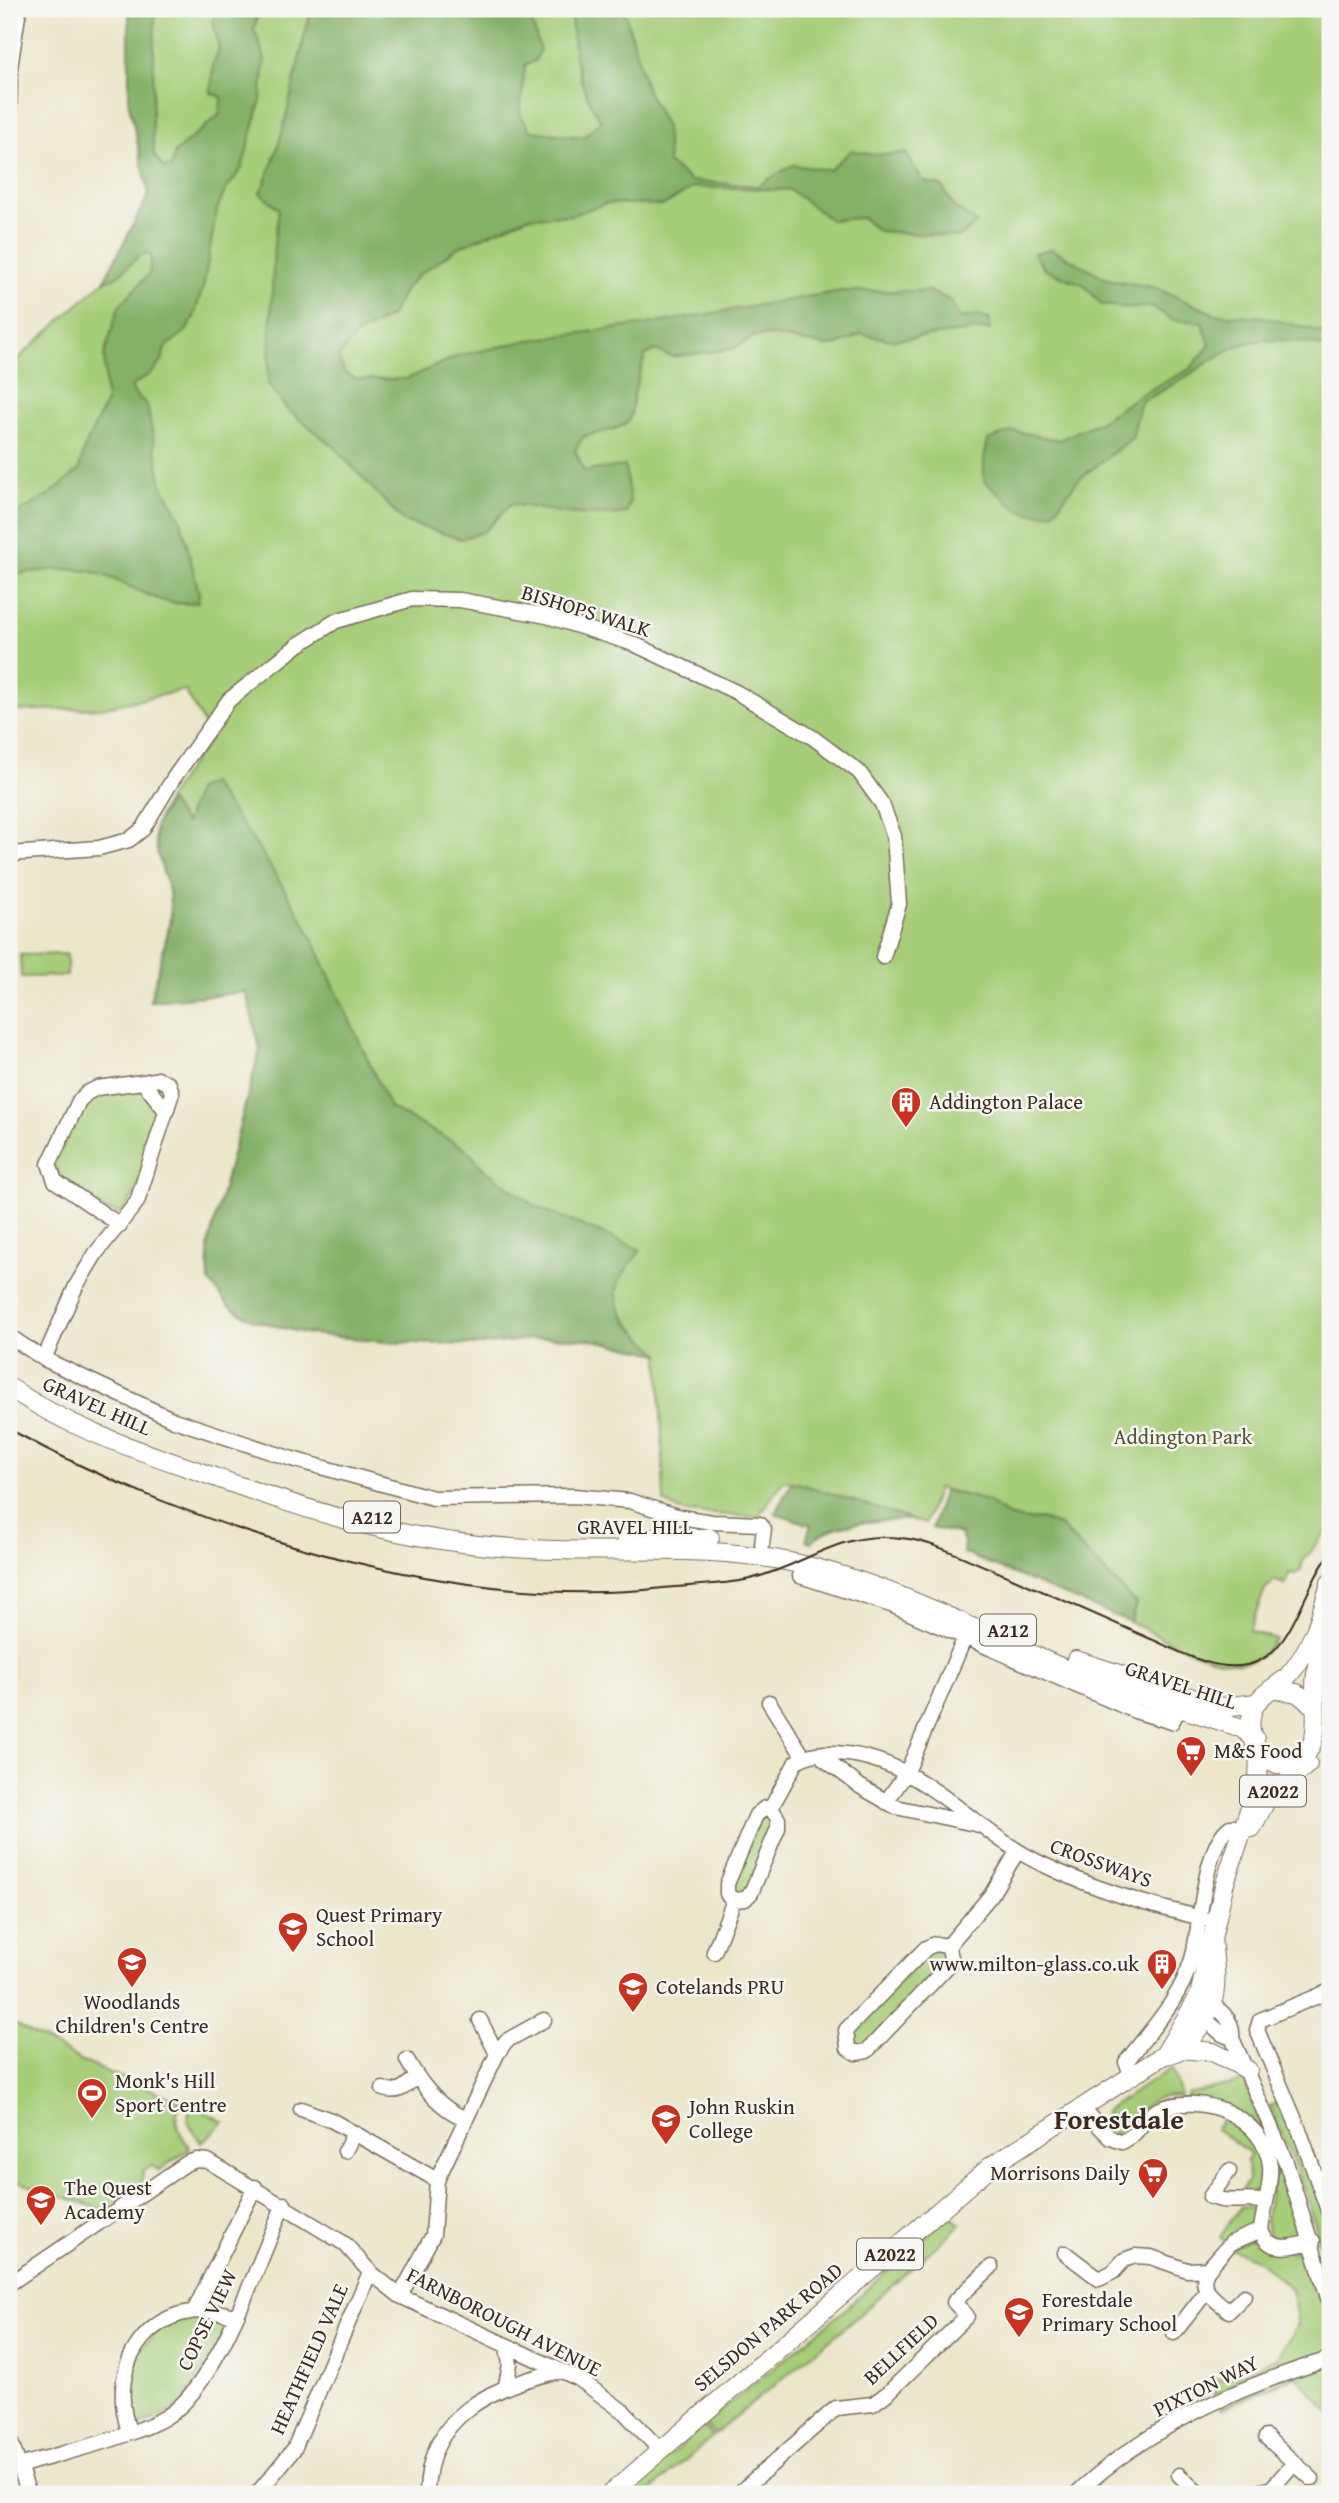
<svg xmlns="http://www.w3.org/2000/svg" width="1339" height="2503" viewBox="0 0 1339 2503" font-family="'Gentium Book Plus',serif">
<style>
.green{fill:#a6cd78;stroke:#707c4b;stroke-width:2}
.forest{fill:#84b068;stroke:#606d43;stroke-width:2}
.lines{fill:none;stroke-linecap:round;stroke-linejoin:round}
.minor-casing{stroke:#796c5b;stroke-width:17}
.major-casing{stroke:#796c5b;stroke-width:20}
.minor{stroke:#fff;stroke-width:14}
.major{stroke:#fff;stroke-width:18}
.tram{stroke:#3b2a1e;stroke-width:2}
.labels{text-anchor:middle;stroke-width:5;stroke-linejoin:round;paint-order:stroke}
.shield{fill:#f6f6f2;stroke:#73675e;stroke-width:2}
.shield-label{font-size:19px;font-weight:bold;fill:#3b2a1e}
.street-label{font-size:21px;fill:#3b2a1e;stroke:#f6f6f2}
.poi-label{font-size:21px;fill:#3b2a1e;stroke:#f6f6f2;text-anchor:start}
.park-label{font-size:21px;fill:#565334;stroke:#f6f6f2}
.district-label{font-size:28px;font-weight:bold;fill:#3b2a1e;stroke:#f6f6f2}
</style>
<rect width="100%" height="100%" fill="#f6f6f2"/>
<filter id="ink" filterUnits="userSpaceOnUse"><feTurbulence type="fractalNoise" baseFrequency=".0143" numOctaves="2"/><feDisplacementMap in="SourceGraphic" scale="14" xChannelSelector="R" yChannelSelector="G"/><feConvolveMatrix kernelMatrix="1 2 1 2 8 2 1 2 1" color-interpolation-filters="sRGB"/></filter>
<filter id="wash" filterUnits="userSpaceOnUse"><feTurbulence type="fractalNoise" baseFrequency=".00686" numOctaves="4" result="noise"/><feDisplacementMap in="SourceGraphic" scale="28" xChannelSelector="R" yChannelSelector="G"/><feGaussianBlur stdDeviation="1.57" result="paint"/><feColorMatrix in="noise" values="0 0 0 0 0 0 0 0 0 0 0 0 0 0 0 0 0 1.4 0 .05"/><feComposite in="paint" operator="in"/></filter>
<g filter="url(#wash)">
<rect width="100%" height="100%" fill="#ece6cb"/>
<path class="green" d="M129,9H1330V1526L1302,1563L1301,1570L1295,1574L1289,1573L1286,1584L1275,1581L1265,1589L1249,1631L1275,1639C1271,1644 1266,1652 1261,1656C1229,1678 1161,1636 1130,1622L1136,1603L1059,1525L1041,1519L1024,1520L1008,1516L987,1501L938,1488L925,1524L784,1480L758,1517L683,1512L664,1502L659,1354L589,1339L548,1337L478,1345L384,1342L304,1333L253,1320L229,1306L209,1281L208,1246L260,1049L246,992L150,1001C159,966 175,927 169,891C165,870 153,850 155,829C158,807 197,757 211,737L185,690L101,708L9,711V367L104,281L149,195L129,104Z
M67,954V976L21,977L20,955Z
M140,1088L158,1111V1117L136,1192L123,1212C104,1217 59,1181 53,1164L82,1104L98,1093Z
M766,1813L776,1819L748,1892L733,1894V1886L758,1821Z
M942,1949L946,1960L866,2045H854L851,2032L928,1953Z
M9,2021L86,2063L181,2102C171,2122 179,2131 190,2149L159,2170L151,2166L143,2171L142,2183L104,2210L9,2179Z
M1172,2068L1181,2096C1164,2096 1154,2096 1143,2109L1146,2113L1123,2136L1114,2134L1104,2119L1106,2110Z
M1244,2081L1266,2133L1262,2135L1250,2119L1189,2102L1187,2094Z
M1282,2100L1316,2185L1330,2232V2281L1304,2188L1270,2106Z
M191,2105L224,2122L201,2143L187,2121Z
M1225,2115C1249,2128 1278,2162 1259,2191L1238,2195L1248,2180L1247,2160L1251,2154L1216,2129Z
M1279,2164L1301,2226L1294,2239L1282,2243L1268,2235L1266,2219L1274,2165Z
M1241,2206L1254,2209L1256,2224L1225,2243L1220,2237Z
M950,2215L960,2225L850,2323L715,2434L705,2424L842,2312Z
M1253,2238L1308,2257L1330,2329V2352L1214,2394L1204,2382L1244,2373L1278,2357L1298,2324L1291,2289L1258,2260L1231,2249Z
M178,2313L234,2316L182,2406L129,2431L130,2357Z
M1330,2363V2414L1297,2376L1221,2409L1219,2406L1297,2373Z
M703,2426L713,2436L647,2494H643L635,2486Z"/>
<path class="forest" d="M129,9H155L152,120L154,155L164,168L171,167L175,152L219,115L222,97L211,93L213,65L219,48L213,23L216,9H259L254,29L265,59L261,100L242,168L225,191L217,209L204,283L194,317L187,330L165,348L162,361L154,371L132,386L133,392L147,405L162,485L181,519L199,593L198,602C163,611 132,584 100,574C71,565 39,571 9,575V518L49,495L79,470L84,449L106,402L104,355L119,306L149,274L151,256L147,253C131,256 126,277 104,281L149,194L129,104Z
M316,9H528L540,50L535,61L525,65L520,114L531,131L583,137L601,121C577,84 572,52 571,9H624L647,91L666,127L668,163L691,181L757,186L793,165L829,170L852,150L873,155L906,153L923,181L942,186L954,207L977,223L960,237L878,231L863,218L831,220L790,190L694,187L664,205L607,203L572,215L528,217L459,247L420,274L405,289L391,316L357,334L338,358L345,373L356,379H406L458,356L529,340L662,322L841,291H929L950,300L959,318L979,315L990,320V329L892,340L861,334L838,345L826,346L776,336H755L732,349L672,357L655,350L645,356C642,369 634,388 633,398C631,410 634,420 620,427C610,431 594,433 583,437L575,450L584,471L625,466L630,502L626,513C587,519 550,510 511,504L485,531L461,539L403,521L334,447L286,408L268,384L274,244L279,209L260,193C287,136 293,76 310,15Z
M1052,249L1107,279L1156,288L1215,314L1263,317L1330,334V349C1298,340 1256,333 1225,352C1196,369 1172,388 1141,401L1132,438L1078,480L1053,513C1015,519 1011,501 984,481V459L988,440L1013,431L1059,440L1099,422L1143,393L1190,369L1210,345L1202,322L1173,320L1151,306L1132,308L1102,305L1084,285L1044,269L1034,253Z
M211,783L262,853L306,925L390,1108L465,1148L484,1169L535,1206L641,1250C634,1260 623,1272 619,1282C608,1313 641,1335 660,1354L589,1339L548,1337L478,1345L384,1342L304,1333L253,1320L229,1306L209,1281L208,1246L260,1049L246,992L150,1001L171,920L169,891L158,856L155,827L169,801L185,824L197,789Z
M792,1482L801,1484L910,1519C879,1522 836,1519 811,1542L806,1540L811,1525L775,1513Z
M944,1490L987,1501L1008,1516L1024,1520L1040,1519L1059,1525L1136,1604L1130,1622L963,1553L964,1541L960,1534L932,1528Z"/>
</g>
<g filter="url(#ink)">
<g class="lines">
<g class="minor-casing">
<path id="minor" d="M9,140L10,68L19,9
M9,854L99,848L129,840L143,829L173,779L229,700L298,645L336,621L412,599L460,600L547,616L634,644L736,692L812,737L859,772L882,804L894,836L899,904L883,957
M120,1225L55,1181L49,1164L79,1101L87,1093L97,1088L143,1082L166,1111
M9,1336L44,1359L174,1420L292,1459L433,1498L574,1496L630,1501L680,1517L712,1522L760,1524L764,1529L762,1544
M44,1359L76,1286L96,1253L137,1202L172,1093L169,1084L158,1079L143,1082
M800,1576L891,1605L1135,1711L1172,1722L1179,1709
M769,1702L803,1756
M824,1753V1759L861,1787L896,1807L979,1825
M886,1802L907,1772L965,1637
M771,1808L778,1819V1828L751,1893L745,1899L734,1900L727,1894V1884L756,1815L765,1808H771L796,1762C806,1754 819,1753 832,1753C919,1754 969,1830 1042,1864C1095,1890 1157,1908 1215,1921
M948,1946L951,1957L948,1966L867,2051L856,2053L848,2048L846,2030L926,1948L935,1944L948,1946L991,1895L1017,1852
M714,1952L734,1900
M1330,1991L1260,2020L1257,2030L1300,2132L1330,2216
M1204,2000C1219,2009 1234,2018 1232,2038L1286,2162L1330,2304
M1197,2012L1222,2034L1232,2038
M480,2020L497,2054
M407,2060C420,2083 439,2108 464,2118
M1132,2075L1126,2062C1151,2029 1180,2000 1192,1959C1201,1927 1203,1846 1230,1827H1241
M383,2089C399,2094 405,2087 416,2077
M1081,2108L1111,2138L1122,2142C1140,2134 1144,2116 1158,2110C1200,2091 1264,2116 1270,2165C1272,2185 1263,2210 1261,2230C1268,2254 1294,2247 1313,2241
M301,2109L331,2120L437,2180
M345,2151L354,2133
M1211,2196C1224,2205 1247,2197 1264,2202
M1210,2197L1229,2171
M1065,2253L1099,2279L1113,2272L1124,2260L1135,2256L1151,2257L1187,2270L1208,2269L1231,2243L1261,2230
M1208,2269C1196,2289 1215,2299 1229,2311L1244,2296
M9,2284L187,2163L197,2160L208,2161L345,2244L370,2272L400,2296L579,2379L624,2412L660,2450
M400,2296L433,2235L437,2180L497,2054L506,2041L544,2020
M194,2311L255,2187
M1174,2333L1207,2291
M506,2385L510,2364L507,2347
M129,2431C104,2359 157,2292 234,2316
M9,2437L29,2494
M1266,2437L1312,2479
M19,2466C60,2453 131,2438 166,2417C217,2387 259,2260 284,2204
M1179,2475L1199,2494
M257,2494L294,2449L370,2272
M427,2494C427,2416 492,2386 560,2371
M738,2494L836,2408L873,2404L889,2392L967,2316L954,2302L991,2267
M1076,2494C1145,2428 1240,2386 1330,2359
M1245,2494L1271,2489L1294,2463"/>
</g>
<g class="major-casing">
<path id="major" d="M9,1387C65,1426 128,1447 192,1469C307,1511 407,1544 531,1549C619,1554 704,1544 790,1562C893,1583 984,1636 1080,1675C1133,1696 1187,1709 1241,1728L1255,1739
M626,1538H710
M1330,1583C1321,1616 1312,1649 1288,1676C1279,1685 1262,1693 1256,1704C1239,1731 1264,1774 1296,1764C1327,1741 1311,1707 1316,1674C1319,1660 1325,1645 1330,1632
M1076,1660L1205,1702L1223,1707L1256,1703
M1275,1689L1297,1693L1315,1707
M1252,1828L1268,1797L1308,1764
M1181,2049L1213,2052L1248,2070
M1164,2055L1199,1996L1224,1886L1258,1783L1259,1752
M610,2494L991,2166L1164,2055C1178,2054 1186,2046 1194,2035C1222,1999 1216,1981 1212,1938"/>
</g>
<use href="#minor" class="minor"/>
<use href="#major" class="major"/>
<path class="tram" d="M9,1429C190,1529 455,1612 663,1588C692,1585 722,1585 750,1579C811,1564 839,1528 909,1539C937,1544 964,1558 991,1569C1042,1591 1093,1613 1144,1636C1176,1649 1211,1672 1247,1665C1293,1656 1302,1588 1330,1554"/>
</g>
</g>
<defs>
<g id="building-pin" transform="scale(1.575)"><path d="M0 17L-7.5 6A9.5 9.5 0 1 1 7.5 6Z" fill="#c8321e" stroke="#f6f6f2"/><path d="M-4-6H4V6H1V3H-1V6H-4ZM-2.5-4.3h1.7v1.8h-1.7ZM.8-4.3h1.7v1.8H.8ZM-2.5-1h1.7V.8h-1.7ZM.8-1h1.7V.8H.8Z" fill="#fff"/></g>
<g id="supermarket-pin" transform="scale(1.575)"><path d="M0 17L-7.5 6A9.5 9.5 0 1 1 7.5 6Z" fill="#c8321e" stroke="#f6f6f2"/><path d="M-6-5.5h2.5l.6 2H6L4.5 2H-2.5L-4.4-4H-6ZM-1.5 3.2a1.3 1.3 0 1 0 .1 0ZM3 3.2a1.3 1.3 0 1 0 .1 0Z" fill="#fff"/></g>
<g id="school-pin" transform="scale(1.575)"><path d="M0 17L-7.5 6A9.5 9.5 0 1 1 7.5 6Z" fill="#c8321e" stroke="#f6f6f2"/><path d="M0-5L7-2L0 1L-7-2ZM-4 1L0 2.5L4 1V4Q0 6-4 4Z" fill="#fff"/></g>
<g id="stadium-pin" transform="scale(1.575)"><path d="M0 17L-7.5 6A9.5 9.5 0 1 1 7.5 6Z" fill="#c8321e" stroke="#f6f6f2"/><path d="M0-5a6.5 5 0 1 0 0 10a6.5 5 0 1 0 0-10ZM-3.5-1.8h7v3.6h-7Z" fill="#fff"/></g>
<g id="university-pin" transform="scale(1.575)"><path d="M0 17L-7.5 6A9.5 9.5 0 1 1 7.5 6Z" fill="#c8321e" stroke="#f6f6f2"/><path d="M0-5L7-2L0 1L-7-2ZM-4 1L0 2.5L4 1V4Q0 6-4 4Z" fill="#fff"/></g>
</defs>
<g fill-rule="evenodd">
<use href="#building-pin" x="906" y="1102"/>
<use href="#supermarket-pin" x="1191" y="1751"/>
<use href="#school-pin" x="293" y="1927"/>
<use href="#school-pin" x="132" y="1962"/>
<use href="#building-pin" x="1162" y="1964"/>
<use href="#school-pin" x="633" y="1987"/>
<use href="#stadium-pin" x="92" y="2093"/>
<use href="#university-pin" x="666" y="2119"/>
<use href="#supermarket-pin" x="1153" y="2173"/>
<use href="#school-pin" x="41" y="2200"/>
<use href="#school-pin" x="1019" y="2312"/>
</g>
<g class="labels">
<g class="shield">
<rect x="344" y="1501.5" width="56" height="31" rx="5"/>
<rect x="980" y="1614.5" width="56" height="31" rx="5"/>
<rect x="1240" y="1775.5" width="66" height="31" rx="5"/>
<rect x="857" y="2238.5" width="66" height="31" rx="5"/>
</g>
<g class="shield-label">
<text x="372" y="1524">A212</text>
<text x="1008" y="1637">A212</text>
<text x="1273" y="1798">A2022</text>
<text x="890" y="2261">A2022</text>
</g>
<g class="street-label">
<text transform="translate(586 611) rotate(17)" y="7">BISHOPS WALK</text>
<text transform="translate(97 1406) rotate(24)" y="7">GRAVEL HILL</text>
<text x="635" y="1534">GRAVEL HILL</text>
<text transform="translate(1181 1685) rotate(18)" y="7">GRAVEL HILL</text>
<text transform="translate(1101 1863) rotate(20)" y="7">CROSSWAYS</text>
<text transform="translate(207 2320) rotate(-64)" y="7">COPSE VIEW</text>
<text transform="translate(504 2322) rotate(27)" y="7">FARNBOROUGH AVENUE</text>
<text transform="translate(768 2327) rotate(-40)" y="7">SELSDON PARK ROAD</text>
<text transform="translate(901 2349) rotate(-43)" y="7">BELLFIELD</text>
<text transform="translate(309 2359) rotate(-66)" y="7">HEATHFIELD VALE</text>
<text transform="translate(1206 2386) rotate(-26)" y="7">PIXTON WAY</text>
</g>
<g class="poi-label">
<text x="929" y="1109">Addington Palace</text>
<text x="1214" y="1758">M&amp;S Food</text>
<text x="316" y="1922">Quest Primary<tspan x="316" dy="24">School</tspan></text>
<text x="1139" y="1971" text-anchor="end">www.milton-glass.co.uk</text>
<text x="656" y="1994">Cotelands PRU</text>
<text x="132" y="2009" text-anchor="middle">Woodlands<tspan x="132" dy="24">Children's Centre</tspan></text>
<text x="115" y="2088">Monk's Hill<tspan x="115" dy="24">Sport Centre</tspan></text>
<text x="689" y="2114">John Ruskin<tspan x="689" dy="24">College</tspan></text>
<text x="1130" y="2180" text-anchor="end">Morrisons Daily</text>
<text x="64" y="2195">The Quest<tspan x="64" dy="24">Academy</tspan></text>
<text x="1042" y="2307">Forestdale<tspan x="1042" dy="24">Primary School</tspan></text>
</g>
<g class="park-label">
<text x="1183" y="1444">Addington Park</text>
</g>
<g class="district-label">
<text x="1119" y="2129">Forestdale</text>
</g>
</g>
<rect width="1339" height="2503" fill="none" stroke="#f6f6f2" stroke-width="35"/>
</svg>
